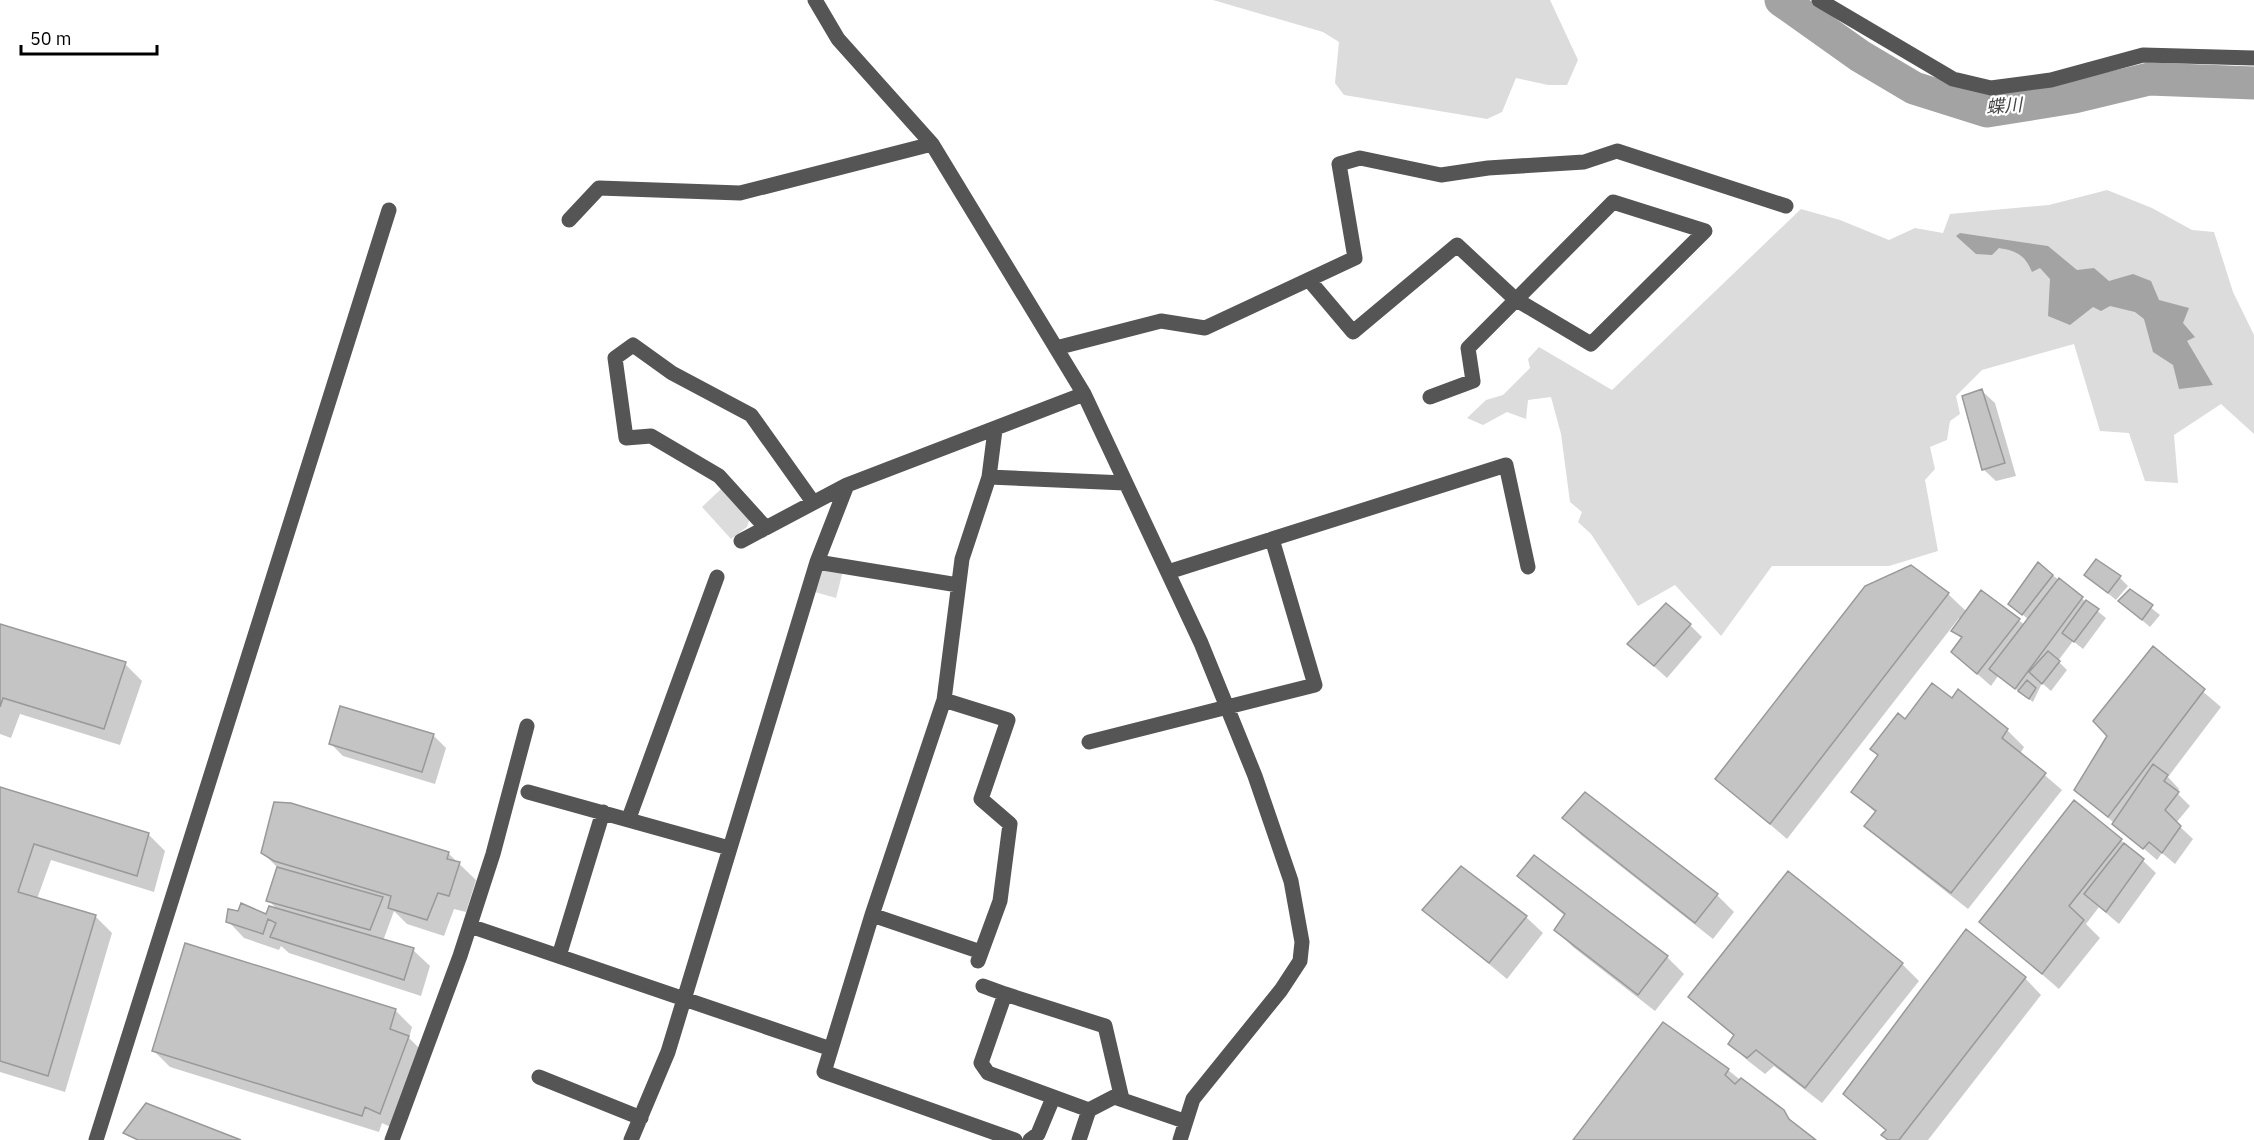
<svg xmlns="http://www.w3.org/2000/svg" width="2254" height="1140" viewBox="0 0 2254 1140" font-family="'IBM Plex Sans','Noto Sans JP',sans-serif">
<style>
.green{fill:#dcdcdc}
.water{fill:#a3a3a3}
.shadow{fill:#0003}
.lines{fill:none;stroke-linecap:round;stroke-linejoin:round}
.river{stroke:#a3a3a3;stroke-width:33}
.building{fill:#c4c4c4;stroke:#999;stroke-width:1.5}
.minor{stroke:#555;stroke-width:15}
.labels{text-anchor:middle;stroke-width:4.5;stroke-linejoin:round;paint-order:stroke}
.water-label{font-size:18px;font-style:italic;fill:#444;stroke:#fff}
</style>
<rect width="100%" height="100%" fill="#fff"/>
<path class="green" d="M1213,0H1550L1578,60L1567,85H1548L1516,78L1502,112L1487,119L1344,95L1335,83L1339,42L1323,32Z
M2107,190L2152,208L2192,230L2214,232L2233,292L2254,335V434L2221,404L2174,435L2178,483L2145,481L2129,433L2100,431L2074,344L1982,370L1956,396L1960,414L1950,421L1947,440L1930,447L1935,469L1925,480L1938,551L1889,566H1772L1721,636L1675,585L1638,606L1591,534L1578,522L1582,512L1570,502L1561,434L1551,397L1528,400L1526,419L1507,412L1483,425L1467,418L1486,400L1503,395L1530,368L1528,359L1539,347L1612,390L1801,209L1840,220L1889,240L1915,228L1943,233L1950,214L2049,205Z
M722,488L750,518L747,527L731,539L702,507Z
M817,562L844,567L836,598L808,590Z"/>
<path class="water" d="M1960,233L2048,246L2077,270L2094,268L2109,281L2133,274L2151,281L2159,300L2189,308L2183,323L2195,337L2187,341L2213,385L2179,389L2173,365L2153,352L2144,319L2135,312L2110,306L2101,311L2093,307L2070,325L2048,316L2050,279L2040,268L2032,272C2025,255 2017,251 1999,248L1992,255L1976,254L1956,236Z"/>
<path class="shadow" d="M1982,391L1995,403L2016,476L1996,481L1983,469Z
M2039,564L2106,618L2083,649L2073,641L2058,661L2067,670L2051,691L2042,683L2033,702L1998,676L1991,686L1966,664L1962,639L1953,631L1961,620L1959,618L1787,839L1717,779L1948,594L1967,612L1981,592L2025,625L2029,620L2010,604Z
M2086,575L2120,578L2128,586L2116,600Z
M2130,591L2160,615L2150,627L2120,601Z
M0,625L125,664L142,681L120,745L20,714L11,738L0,734Z
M1690,625L1702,637L1667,678L1629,644Z
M2153,649L2221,707L2168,777L2179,789L2177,793L2190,806L2176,823L2193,839L2175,864L2162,853L2157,860L2076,790L2109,736Z
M1952,701L2007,730L2024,747L2020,754L2062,790L1968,909L1883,842L1866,826L1876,813L1853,792L1905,721Z
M433,735L446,748L435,784L343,756L331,744Z
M0,789L148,834L165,851L154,892L51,860L37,899L95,916L112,933L65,1092L0,1072Z
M1586,794L1717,895L1734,912L1713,939L1581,835L1564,818Z
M291,804L449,854L476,880L466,912L454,909L444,936L407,924L394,911L383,941L413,950L430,966L421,996L289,953L281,946L279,950L244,938L228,921L267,916L278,910L268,900L278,868L263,853Z
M2121,840L2156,873L2119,924L2099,907L2086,924L2100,938L2059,989L1981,922Z
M1519,876L1667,957L1684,974L1655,1011L1573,947L1556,930L1565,916Z
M1424,910L1526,917L1543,933L1507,979Z
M1902,964L1919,981L1822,1103L1774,1066L1765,1074L1747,1060L1730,1043L1735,1037L1690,997Z
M2025,978L2041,995L1928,1140H1888L1887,1131L1845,1093Z
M395,1010L412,1027L409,1038L425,1054L397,1130L382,1123L379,1132L170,1067L153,1050Z
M1728,1070L1815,1140H1575Z"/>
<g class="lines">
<path class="river" d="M1781,0L1860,56L1914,88L1987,111L2074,97L2149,79L2254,83"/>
</g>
<path class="building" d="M1982,389L2005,463L1982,470L1962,396Z
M2096,559L2121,576L2108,593L2084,575Z
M2038,562L2053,575L2022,615L2008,604Z
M1911,565L1949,593L1770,824L1715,779L1865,586Z
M2059,578L2083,597L2015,689L1989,669Z
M2130,589L2153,605L2142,620L2118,601Z
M1981,590L2020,619L1977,674L1951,652L1962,637L1951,631Z
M2086,600L2099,609L2074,642L2062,633Z
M1666,603L1691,624L1654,666L1627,644Z
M0,624L126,662L104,729L3,698L0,707Z
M2153,646L2205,689L2108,817L2074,790L2107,736L2093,721Z
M2048,651L2060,661L2042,684L2029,672Z
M2027,680L2036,688L2029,699L2018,691Z
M1932,683L1952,698L1958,689L2008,729L2002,738L2046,773L1951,893L1864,826L1876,811L1851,792L1878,755L1870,749L1898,713L1905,719Z
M340,706L434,734L422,772L329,744Z
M2153,764L2168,775L2164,781L2179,792L2165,810L2181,826L2162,853L2149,842L2143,849L2112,824Z
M0,787L149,833L137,876L34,844L18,892L96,915L48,1076L0,1061Z
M1585,792L1718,894L1695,923L1562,818Z
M2074,800L2122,839L2069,906L2084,920L2042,974L1979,922Z
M274,802L291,803L449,852L447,859L460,862L449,896L438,893L427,920L388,908L391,896L274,861L261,853Z
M2124,843L2144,859L2106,912L2084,894Z
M1534,855L1668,956L1638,995L1554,930L1565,914L1517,876Z
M1461,866L1527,916L1489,963L1422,910Z
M277,867L383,897L370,930L266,901Z
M1788,871L1903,963L1805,1088L1756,1050L1747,1058L1728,1044L1734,1035L1688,997Z
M241,903L266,914L269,906L414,948L404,980L270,937L276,923L268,919L263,934L226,922L228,909L238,911Z
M1966,929L2026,977L1899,1140H1888L1881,1135L1886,1130L1843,1094Z
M185,943L396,1009L390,1029L409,1036L380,1114L365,1107L362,1116L152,1051Z
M1663,1022L1729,1069L1725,1075L1735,1084L1741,1078L1784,1110L1789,1119L1816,1140H1573Z
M146,1103L241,1140H138L123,1133Z"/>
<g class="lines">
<path class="minor" d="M815,0L838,39L932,144L1084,394L1201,643L1255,776L1291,881L1302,942L1300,961L1281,990L1193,1099L1180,1140
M1819,0L1953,79L1991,88L2051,80L2143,55L2254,58
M569,220L599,188L740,193L932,144
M1309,280L1353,332L1457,245L1515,299L1591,344L1705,231L1613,202L1468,348L1473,381L1430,397
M1056,348L1161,321L1205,328L1355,258L1339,164L1360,158L1441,175L1488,168L1584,162L1617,151L1786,206
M995,430L989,477L962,559L944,700L872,915L824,1072L1015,1140
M989,477L1125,483
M766,528L719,476L651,436L626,438L615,358L633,345L672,373L751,415L813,502
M741,541L847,485
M817,562L958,585
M1168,572L1506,465L1528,567
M944,700L1008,720L981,799L1010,824L1000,901L978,961
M1089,742L1315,685L1272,539
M528,792L729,848
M629,818L717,577
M872,915L981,952
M470,926L831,1049
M559,956L603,812
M983,986L1005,994
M539,1077L641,1118
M1122,1099L1105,1026L1005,994L981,1063L988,1073L1089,1110L1114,1097L1184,1121
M96,1140L389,210
M392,1140L460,956L493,854L527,726
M631,1140L668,1052L817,562L847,485L1084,394
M1030,1140L1038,1134L1053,1098
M1079,1140L1089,1110"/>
</g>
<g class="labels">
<g class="water-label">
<text transform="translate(2004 106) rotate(-4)" y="6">蝶川</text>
</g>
</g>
<path d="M21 45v9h136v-9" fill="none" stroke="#000000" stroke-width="3"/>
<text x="30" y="45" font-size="18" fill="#000000" stroke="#ffffff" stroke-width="4.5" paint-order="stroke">50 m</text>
</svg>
